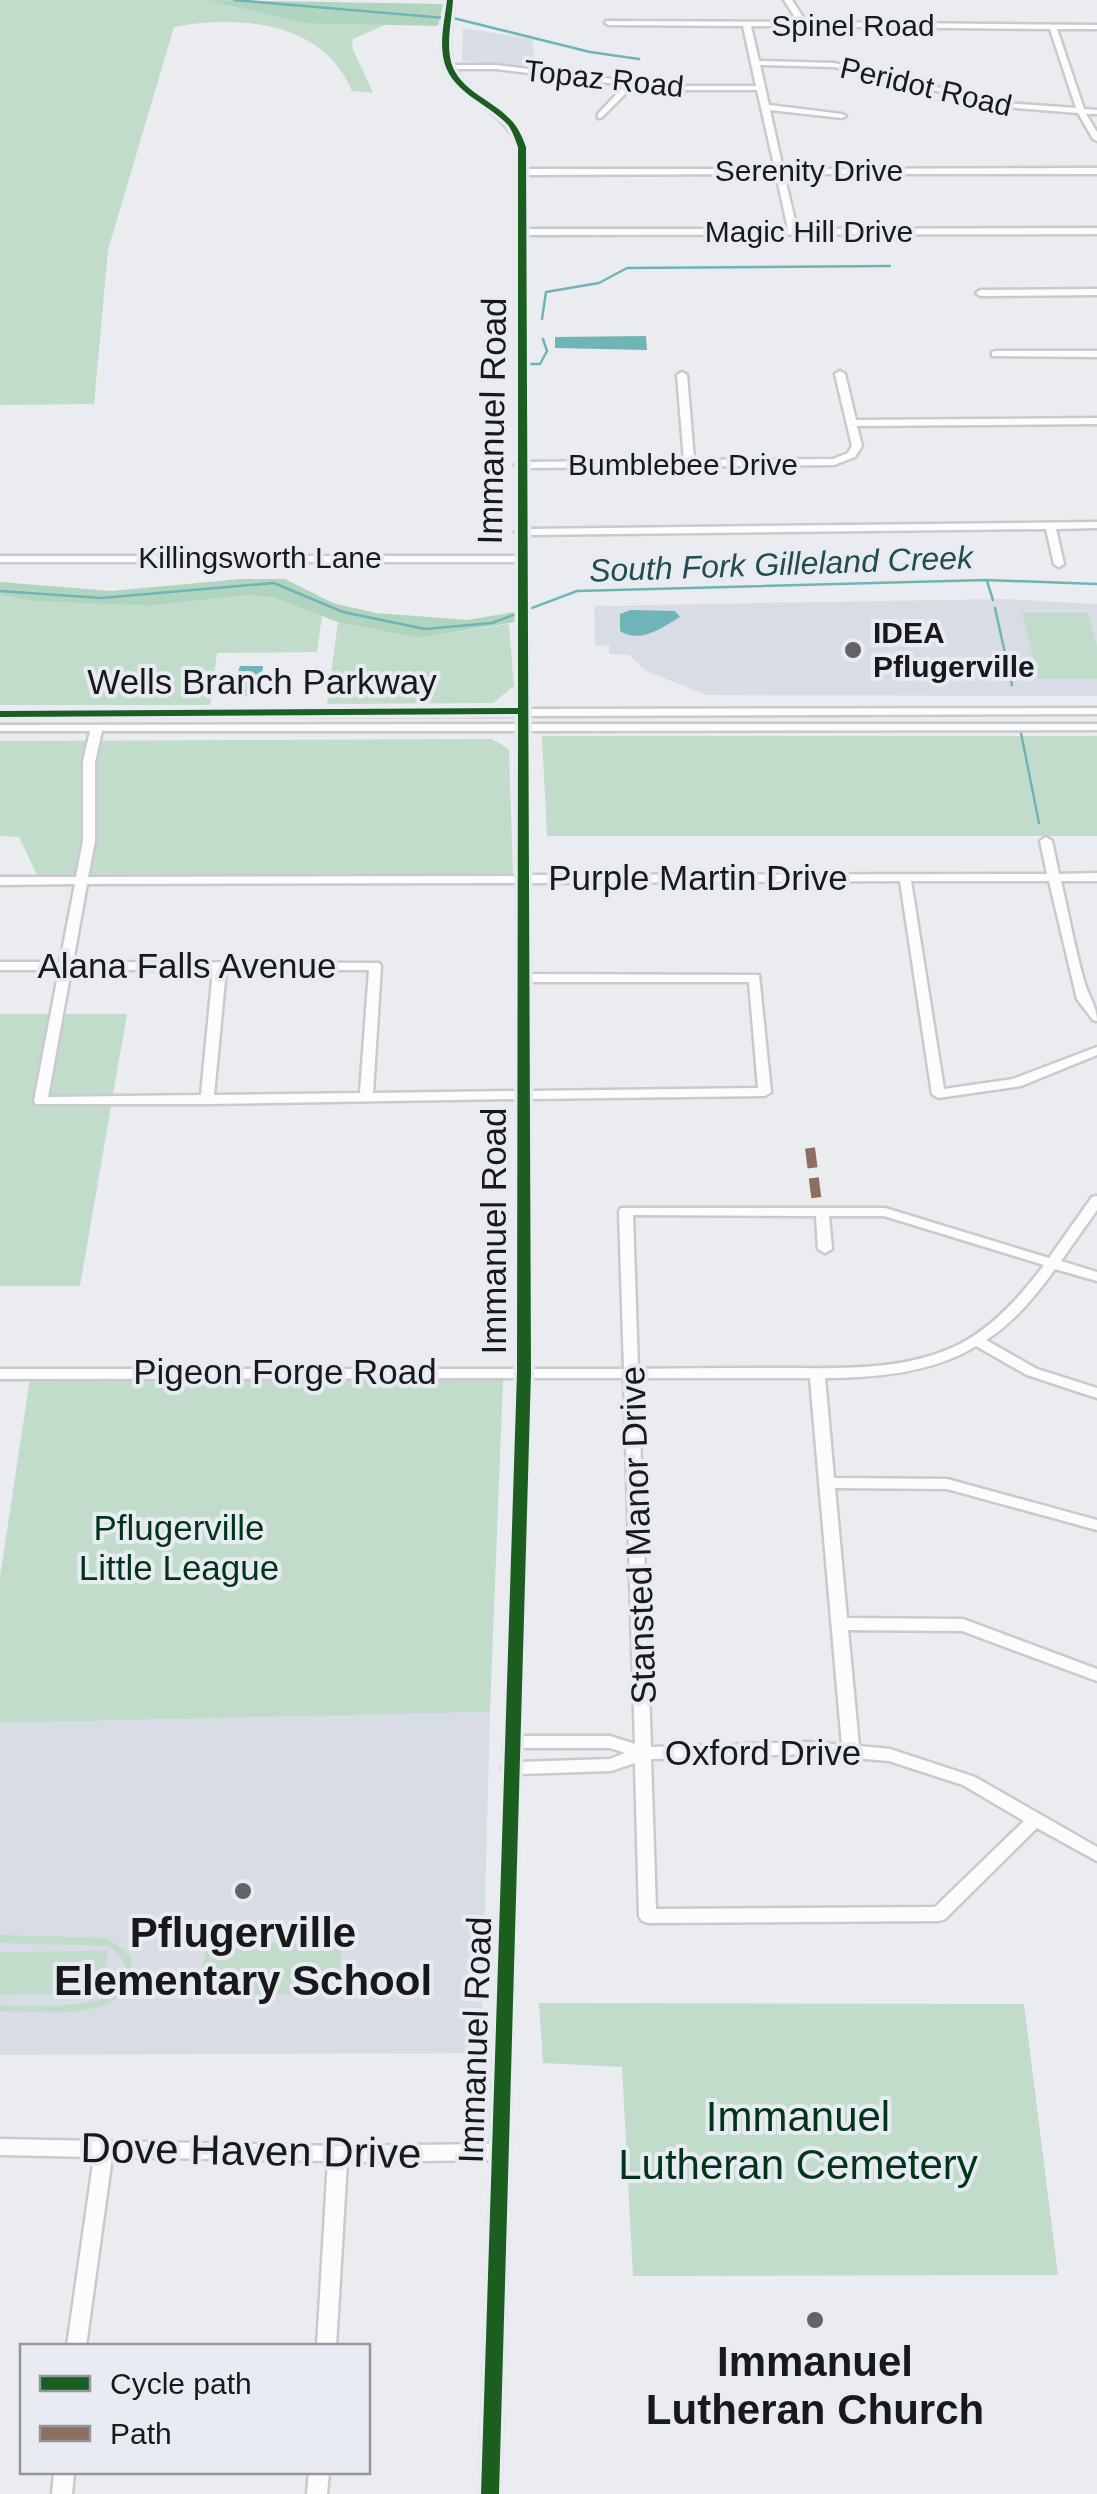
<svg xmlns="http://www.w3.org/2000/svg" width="1097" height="2494" viewBox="0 0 1097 2494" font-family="Helvetica,sans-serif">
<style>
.built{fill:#d8dce4}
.green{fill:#c2dccc}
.forest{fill:#b1d4bf}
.water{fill:#6fb5b7}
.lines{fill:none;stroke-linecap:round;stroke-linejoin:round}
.stream{stroke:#6fb5b7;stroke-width:2.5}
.minor-casing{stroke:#c9cacd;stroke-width:5}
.minor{fill:#fcfcfd;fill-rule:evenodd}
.quiet{stroke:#8d6e63;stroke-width:10;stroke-dasharray:20 10;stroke-linecap:butt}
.cycleway-casing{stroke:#e9ebf2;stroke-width:7}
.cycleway{fill:#1b5e20;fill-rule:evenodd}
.poi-dot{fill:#626366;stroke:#e9ebf2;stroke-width:4}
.labels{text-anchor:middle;stroke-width:8;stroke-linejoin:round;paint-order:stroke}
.far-street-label{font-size:30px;fill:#18191b;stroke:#e9ebf2}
.far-poi-label{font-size:30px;font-weight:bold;fill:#18191b;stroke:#e9ebf2;text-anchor:start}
.far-water-label{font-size:32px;font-style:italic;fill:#214d4d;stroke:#e9ebf2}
.street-label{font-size:35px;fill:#18191b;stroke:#e9ebf2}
.park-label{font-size:35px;fill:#00351a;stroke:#e9ebf2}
.near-poi-label{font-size:42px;font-weight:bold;fill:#18191b;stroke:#e9ebf2}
.near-park-label{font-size:42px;fill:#00351a;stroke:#e9ebf2}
.near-street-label{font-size:42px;fill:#18191b;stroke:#e9ebf2}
</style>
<rect width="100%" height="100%" fill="#ebecf0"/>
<path class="built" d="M463,28L532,39L536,67L462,61Z
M1003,599L1097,604V696L706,695L646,671L629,655L609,654V645L595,646L594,606Z
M490,1712L481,2053L0,2055V1723Z"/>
<path class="green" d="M0,0H208L385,25L353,39L352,47L373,93L352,91C323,21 240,15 174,27L108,250L94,404L0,405Z
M0,595L32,601L151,606L246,595L274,598L322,616L317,652L217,653L210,705H0Z
M1022,613H1088L1097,646V679H1038Z
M338,622L417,638L509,624L514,686L493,703L327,704Z
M542,736H1097V836H547Z
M492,739L509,749L513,874L37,875L19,837L0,836V741Z
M0,1014H127L80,1286H0Z
M30,1378L503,1380L490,1712L0,1723V1577Z
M0,1935L107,1938L131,1955L133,1984C103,2022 43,2011 0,2011V2005C27,2005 117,2013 126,1979C129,1964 119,1954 109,1946L0,1943Z
M206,1943H342L339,1985L332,1994H254L255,1980H202Z
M108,1951L102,1994L0,1995V1952Z
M539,2003L1024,2004L1058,2275L633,2276L622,2067L543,2063Z"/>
<path class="forest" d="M208,0L443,4L438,26L303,23Z
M241,579H285L333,603L376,613L468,620L515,612L516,622L417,638L338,622L274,598L246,595L151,606L32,601L0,595V582L111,591Z"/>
<path class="water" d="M646,336L647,350L555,348V337Z
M631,610L675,611L680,617C661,628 641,644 620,631V614Z
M240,666H263L261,693L255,697L231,695Z"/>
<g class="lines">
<path class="stream" d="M234,0L445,18
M453,18L590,52L639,59
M542,319L546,292L599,283L627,268L890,266
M531,364H540L547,351L543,339
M987,581L993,600
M0,591L101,598L274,583L343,612L425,629L492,623L577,591L986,580L1097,584
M995,608L1012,685
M1021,733L1039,823"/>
<g class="minor-casing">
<path id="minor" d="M446,0H454L450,41L452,65H496L670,86H756L743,26L609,25L605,23L606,21L798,22L784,0H792L806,22L1097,25V29H1057L1084,109L1097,110V114H1086L1097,132V141L1093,139L1078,113L1005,107L834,67L760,65L769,105L842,114L846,116L842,118L770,110L783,169L1097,168V174H784L797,229L1097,228V234L526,235L527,462L684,460L677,375L682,372L687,375L694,460L833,459L848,453L852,446L835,374L840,371L845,374L856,420L1097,418V424L857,426L862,446L855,457L834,465L527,468L528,529L1097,522V528L1056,529L1064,564L1059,567L1054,564L1046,529L528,535V709L1097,708V714L528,716L529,724H1097V730L529,731V875L1047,874L1040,841L1046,837L1052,841L1059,874L1097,873V881H1061C1069,915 1075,950 1085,984C1089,997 1097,1007 1097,1021L1093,1020L1077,999L1049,881H911L944,1089L1013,1079L1097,1047V1055L1021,1086L938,1098L932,1094L900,881L529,883L530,974L759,975L771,1092L765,1096L530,1099L531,1369H624L619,1211L621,1208H885L1049,1258L1092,1197L1097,1196V1210L1061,1261L1097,1272V1281L1055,1269C1036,1296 1014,1322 986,1340L1037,1369L1097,1388V1398L1027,1375L976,1346C933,1373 874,1378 825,1378L834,1478L947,1479L1097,1520V1530L947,1489L835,1488L847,1618L963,1619L1097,1669V1681L962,1631L848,1630L859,1746L890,1749L975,1777L1097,1847V1861L1037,1828L945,1919L939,1921L648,1923L642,1921L639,1916L635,1763L611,1771L520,1774L500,2494H480L491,2160L347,2162L336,2346H317L328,2161L112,2157L86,2346H67L94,2157L0,2155V2139L338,2146L491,2144L504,1771L502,1768C507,1759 501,1747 505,1739L517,1378L0,1379V1369H517V1099L207,1104H36L34,1101L59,970H0V962H60L75,884L0,885V877H76L83,841V762L90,731H0V725L517,724V716L0,717V711L517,709L518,562H0V556H518V534L515,532L518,530V467L515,465L518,463V147C502,104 449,99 442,57C439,38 445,18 446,0ZM751,26L1050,29L1076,108L1005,103L834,63L759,61ZM455,69H496L625,85L598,114V118H601L633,86L670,90H757L775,169H526C526,162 527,153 525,145C517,108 471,101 455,69ZM776,174L788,229H526V175ZM102,731H517V876L88,877L95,841V762ZM517,883V1091L373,1093L381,966L379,963L73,962L87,884ZM71,970H213L201,1095L48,1097ZM226,970H369L360,1093L214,1095ZM530,982H749L758,1088L530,1091ZM633,1215L816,1216L818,1249L825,1253L832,1249L829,1216H884L1044,1265C1021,1296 994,1326 960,1344C905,1372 837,1368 777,1368C731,1368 685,1368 638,1369ZM531,1378H624L635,1744L610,1736H521ZM638,1378H810L842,1745L808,1742L651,1747ZM521,1748H610L625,1753L610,1759L520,1762ZM808,1754L889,1761L963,1785L1024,1821L935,1907L656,1909L651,1759Z
M1097,289V295L980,296L976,293L980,290Z
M995,351H1097V357L992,356V352Z
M54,2472H74L72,2494H52Z
M309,2472H329L327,2494H307Z"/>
</g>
<use href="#minor" class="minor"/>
<path class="quiet" d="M810,1148L817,1203"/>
<g class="cycleway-casing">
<path id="cycleway" d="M447,0H453C452,18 447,38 450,57C455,89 490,98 510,119C518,127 522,136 526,147L531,1372L499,2494H481L517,1372L518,714L0,717V711L518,708V147C515,139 513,132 508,125C487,102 448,92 443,56C440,38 445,18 447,0Z"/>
</g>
<use href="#cycleway" class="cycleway"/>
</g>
<g class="poi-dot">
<circle cx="853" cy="650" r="10"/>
<circle cx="243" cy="1891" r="10"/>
<circle cx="815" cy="2320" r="10"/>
</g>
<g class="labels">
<g class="far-street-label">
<text x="853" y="36">Spinel Road</text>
<text transform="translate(604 79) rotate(6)" y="10">Topaz Road</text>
<text transform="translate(926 87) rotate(13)" y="10">Peridot Road</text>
<text x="809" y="181">Serenity Drive</text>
<text x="809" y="242">Magic Hill Drive</text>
<text x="683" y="475">Bumblebee Drive</text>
<text x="260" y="568">Killingsworth Lane</text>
</g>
<g class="far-poi-label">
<text x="873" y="643">IDEA<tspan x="873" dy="34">Pflugerville</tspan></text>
</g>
<g class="far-water-label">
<text transform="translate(781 564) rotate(-2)" y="11">South Fork Gilleland Creek</text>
</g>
<g class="street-label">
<text transform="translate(492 421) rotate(-89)" y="12">Immanuel Road</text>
<text x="262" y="694">Wells Branch Parkway</text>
<text x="698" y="890">Purple Martin Drive</text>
<text x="187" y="978">Alana Falls Avenue</text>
<text transform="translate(494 1231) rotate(-90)" y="12">Immanuel Road</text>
<text x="285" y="1384">Pigeon Forge Road</text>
<text transform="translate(638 1535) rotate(-92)" y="12">Stansted Manor Drive</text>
<text x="763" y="1765">Oxford Drive</text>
<text transform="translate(475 2040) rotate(-88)" y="12">Immanuel Road</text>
</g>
<g class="park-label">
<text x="179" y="1540">Pflugerville<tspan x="179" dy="40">Little League</tspan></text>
</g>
<g class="near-poi-label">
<text x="243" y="1947">Pflugerville<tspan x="243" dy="48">Elementary School</tspan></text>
<text x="815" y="2376">Immanuel<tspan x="815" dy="48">Lutheran Church</tspan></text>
</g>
<g class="near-park-label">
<text x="798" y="2131">Immanuel<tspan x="798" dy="48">Lutheran Cemetery</tspan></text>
</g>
<g class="near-street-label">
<text transform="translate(251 2150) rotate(1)" y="15">Dove Haven Drive</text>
</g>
</g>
<rect x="20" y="2344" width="350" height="130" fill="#e9ebf2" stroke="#95979c" stroke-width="2.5"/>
<rect x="40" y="2376" width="50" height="15" fill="#1b5e20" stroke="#95979c" stroke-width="2.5"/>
<text x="110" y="2394" font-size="30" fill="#18191b">Cycle path</text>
<rect x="40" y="2426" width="50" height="15" fill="#8d6e63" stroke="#95979c" stroke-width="2.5"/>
<text x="110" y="2444" font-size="30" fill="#18191b">Path</text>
</svg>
